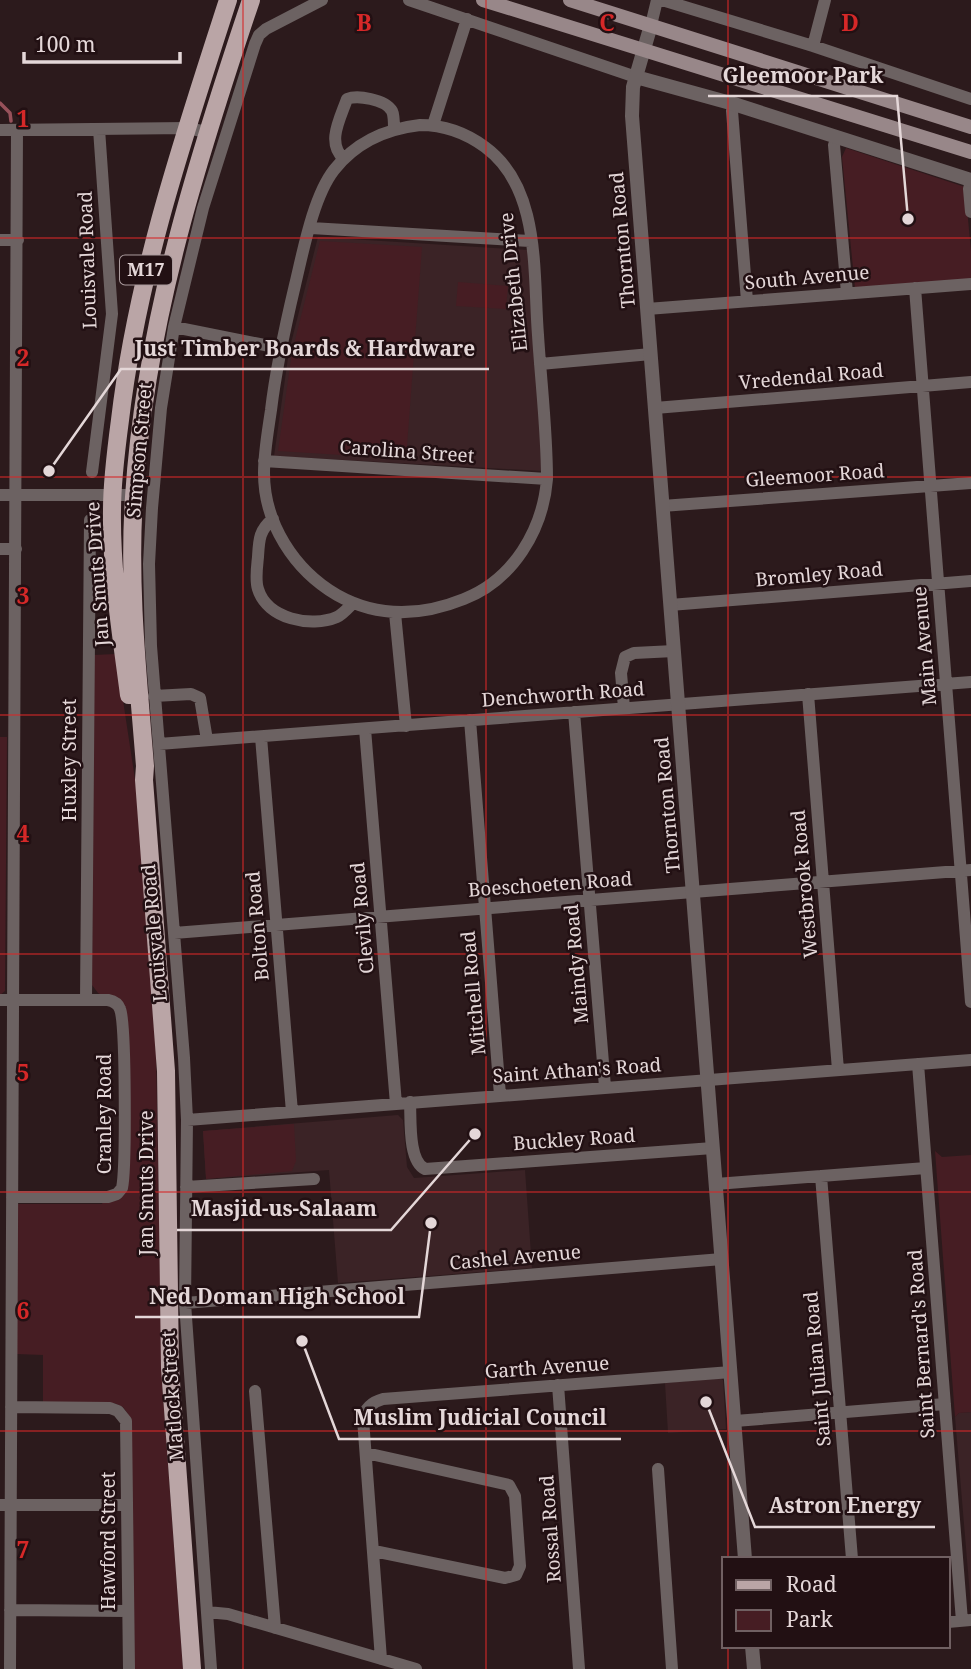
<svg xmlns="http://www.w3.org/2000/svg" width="971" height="1669" viewBox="0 0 971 1669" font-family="'Noto Serif',serif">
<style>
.built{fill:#3b2326}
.green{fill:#461d23}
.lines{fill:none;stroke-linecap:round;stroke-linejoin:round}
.stream{stroke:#97515a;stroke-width:3.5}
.minor{stroke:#6c6262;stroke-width:12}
.tertiary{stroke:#6c6262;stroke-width:14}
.secondary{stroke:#988789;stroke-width:14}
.primary{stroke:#baa5a6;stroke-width:18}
.grid{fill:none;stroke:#d62828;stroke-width:2;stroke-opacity:0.55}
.labels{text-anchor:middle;stroke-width:5;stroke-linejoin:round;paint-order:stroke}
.shield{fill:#221013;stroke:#aa9b9d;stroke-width:2}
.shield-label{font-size:18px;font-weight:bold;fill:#e4d7d8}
.street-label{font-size:19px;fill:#e4d7d8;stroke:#221013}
.grid-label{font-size:23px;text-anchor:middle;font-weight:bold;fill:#d62828;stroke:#221013;stroke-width:5;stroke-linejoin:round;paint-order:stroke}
.leader{fill:none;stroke:#e4d7d8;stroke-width:2.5}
.callout-dot{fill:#e4d7d8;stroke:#221013;stroke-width:2.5}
.callout-label{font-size:21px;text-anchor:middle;font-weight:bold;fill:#e4d7d8;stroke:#221013;stroke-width:5;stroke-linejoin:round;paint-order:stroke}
</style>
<rect width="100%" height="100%" fill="#2c1a1c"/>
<path class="built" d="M318,237L528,250L543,471L274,456L289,351Z
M398,1115L403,1120L407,1167L414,1178L525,1170L532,1268L338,1283L329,1170L206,1179L203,1131Z
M720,1378L723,1380L726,1429L668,1433L665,1383Z
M971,1412V1607L955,1417L959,1413Z"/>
<path class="green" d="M846,148L965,187L971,251V280L855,288L842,157Z
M320,241L422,247L406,459L278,451L292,352Z
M458,282L508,286L506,309L456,306Z
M116,654L136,786L156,1053L162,1382L183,1669H134L128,1414L123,1407L114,1403H43V1355L16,1354V1204H102L103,1202L119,1200L127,1190L125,1009L98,993L92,985L93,655Z
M0,737H7L5,991L0,995Z
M294,1124L296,1161L292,1171L206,1179L203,1131Z
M935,1151L942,1157L971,1155V1412L959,1413L955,1417Z"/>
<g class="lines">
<path class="stream" d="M0,103L10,113L11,121"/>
<path class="minor" d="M409,0L636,77
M662,0L813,46L971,99
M651,25L657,0
M813,46L825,0
M734,104L732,111L747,301
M420,125C443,125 466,133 485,147C541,188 533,272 538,335C541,383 547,431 547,479C543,530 513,580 464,599C422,616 378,618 337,595C294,570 264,523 264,473C264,452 268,431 271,410C276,368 285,327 295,285C303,252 313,197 334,170C356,142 385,129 420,125Z
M433,125L467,19
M0,130L187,128L207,132
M837,137L834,145L847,293
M344,159C326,143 340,119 347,99C357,95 385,99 392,111C394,115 394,123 394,129
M971,181L969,189L971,212
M311,228L530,241
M0,240H18
M915,288L971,1002
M647,309L971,284
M174,327L280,348
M540,364L651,354
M655,408L971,382
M264,461L547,479
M92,472L112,314L99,129
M0,495H134
M662,506L971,483
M273,519C259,530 259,540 258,557C257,567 255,580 258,589C267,619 311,628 337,617C343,614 348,608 353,603
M0,549H16
M670,605L971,581
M395,613L406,726
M808,694L838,1070
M154,696L191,694L200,698L207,740
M624,708L621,673L625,657L634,653L674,651
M574,712L605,1087
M470,720L500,1095
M365,729L396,1104
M261,737L292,1112
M159,744L971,682
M174,933L971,870
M0,1000H108C113,1001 118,1003 120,1009C126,1024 126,1170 122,1188L117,1194L108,1197H12
M86,1000L90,520
M918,1064L962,1621
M410,1102C411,1120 408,1161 425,1169L713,1148
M187,1120L971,1060
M821,1176L852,1559
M716,1184L926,1168
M186,1187L314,1179
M185,1303L722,1259
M558,1385L579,1669
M255,1391L275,1628
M11,1407L110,1408L118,1411L126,1421L129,1669
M735,1421L945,1404
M366,1453L509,1485L515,1496L520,1566L516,1575L505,1578L374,1551
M658,1469L672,1669
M0,1505H127
M10,1610L127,1611
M207,1612L228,1614L416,1669
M948,1622L971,1620
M381,1659L363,1419C365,1408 372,1402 383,1399L731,1372
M10,1669L17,130
M211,1669L185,1303L187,1120L184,1058L151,646L149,564L152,508L161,408L174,327L203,208L255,44L259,35L266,29L322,0"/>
<path class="tertiary" d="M651,25L633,87L632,116L745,1559
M636,77L734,104L971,180
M752,1646L754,1669"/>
<path class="secondary" d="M483,0L971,152
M570,0L971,127"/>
<path class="primary" d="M129,695C121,633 111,572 112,510C112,480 116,450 120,420C137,275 183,139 228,0
M192,1669L170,1368L166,1071L144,780L145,766C138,677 128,587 134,497C145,325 196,163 251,0"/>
</g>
<path class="grid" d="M243,0V1669M486,0V1669M728,0V1559M0,238H971M0,477H971M0,715H971M0,954H971M0,1192H971M0,1431H971M728,1646V1669"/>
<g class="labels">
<rect class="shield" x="120" y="255.5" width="52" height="29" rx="5"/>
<g class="shield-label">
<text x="146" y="276">M17</text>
</g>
<g class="street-label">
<text transform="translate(622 240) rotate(-95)" y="7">Thornton Road</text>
<text transform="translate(87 260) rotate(-92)" y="7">Louisvale Road</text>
<text transform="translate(807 277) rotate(-5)" y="7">South Avenue</text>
<text transform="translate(513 282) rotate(-96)" y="7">Elizabeth Drive</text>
<text transform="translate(811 376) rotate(-5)" y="7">Vredendal Road</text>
<text transform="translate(139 450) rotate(-85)" y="7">Simpson Street</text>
<text transform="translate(407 451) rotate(4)" y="7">Carolina Street</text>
<text transform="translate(815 475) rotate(-4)" y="7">Gleemoor Road</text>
<text transform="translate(97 574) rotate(-94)" y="7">Jan Smuts Drive</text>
<text transform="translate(819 574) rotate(-5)" y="7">Bromley Road</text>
<text transform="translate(924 646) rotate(-95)" y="7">Main Avenue</text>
<text transform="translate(563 694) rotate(-4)" y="7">Denchworth Road</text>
<text transform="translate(69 760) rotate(-90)" y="7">Huxley Street</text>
<text transform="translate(667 805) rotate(-95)" y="7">Thornton Road</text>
<text transform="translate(550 884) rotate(-4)" y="7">Boeschoeten Road</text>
<text transform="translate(804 884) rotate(-95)" y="7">Westbrook Road</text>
<text transform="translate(362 918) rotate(-95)" y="7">Clevily Road</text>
<text transform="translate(257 926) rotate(-95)" y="7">Bolton Road</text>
<text transform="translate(154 933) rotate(-95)" y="7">Louisvale Road</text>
<text transform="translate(576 964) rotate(-95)" y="7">Maindy Road</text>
<text transform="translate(473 993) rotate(-95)" y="7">Mitchell Road</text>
<text transform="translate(577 1070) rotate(-4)" y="7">Saint Athan's Road</text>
<text transform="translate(104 1114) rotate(-90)" y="7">Cranley Road</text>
<text transform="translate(574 1139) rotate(-4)" y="7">Buckley Road</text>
<text transform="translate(146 1183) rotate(-90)" y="7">Jan Smuts Drive</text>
<text transform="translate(515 1257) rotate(-5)" y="7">Cashel Avenue</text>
<text transform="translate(921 1344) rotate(-94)" y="7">Saint Bernard's Road</text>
<text transform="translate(547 1367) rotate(-4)" y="7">Garth Avenue</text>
<text transform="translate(817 1369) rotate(-95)" y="7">Saint Julian Road</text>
<text transform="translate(172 1396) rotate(-94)" y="7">Matlock Street</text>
<text transform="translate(550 1529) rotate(-94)" y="7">Rossal Road</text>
<text transform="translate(108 1541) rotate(-90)" y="7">Hawford Street</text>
</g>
</g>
<g class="grid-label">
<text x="364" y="31">B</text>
<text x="607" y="31">C</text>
<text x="850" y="31">D</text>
<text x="23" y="127">1</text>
<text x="23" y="366">2</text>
<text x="23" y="604">3</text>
<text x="23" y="842">4</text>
<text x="23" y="1081">5</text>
<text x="23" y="1319">6</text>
<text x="23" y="1558">7</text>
</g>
<path class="leader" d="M908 219L897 96H708M49 471L121 369H489M475 1134L391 1230H177M431 1223L419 1317H135M302 1341L339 1439H621M706 1402L755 1527H935"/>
<g class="callout-dot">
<circle cx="908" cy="219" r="7"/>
<circle cx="49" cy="471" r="7"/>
<circle cx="475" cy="1134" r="7"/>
<circle cx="431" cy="1223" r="7"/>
<circle cx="302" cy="1341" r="7"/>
<circle cx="706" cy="1402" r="7"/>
</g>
<g class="callout-label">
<text x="803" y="83">Gleemoor Park</text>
<text x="305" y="356">Just Timber Boards &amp; Hardware</text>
<text x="284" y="1216">Masjid-us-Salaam</text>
<text x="277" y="1304">Ned Doman High School</text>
<text x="480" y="1425">Muslim Judicial Council</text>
<text x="845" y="1513">Astron Energy</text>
</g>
<rect x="722" y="1557" width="228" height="91" fill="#221013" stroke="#706062" stroke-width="2"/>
<rect x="736" y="1580" width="35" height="10" fill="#baa5a6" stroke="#706062" stroke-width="2"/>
<text x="786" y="1592" font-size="21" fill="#e4d7d8">Road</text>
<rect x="736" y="1610" width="35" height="21" fill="#461d23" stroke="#706062" stroke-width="2"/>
<text x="786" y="1627" font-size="21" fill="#e4d7d8">Park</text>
<path d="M24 52v10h156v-10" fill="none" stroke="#e4d7d8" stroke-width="3.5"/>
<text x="35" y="52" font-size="21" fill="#e4d7d8" stroke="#221013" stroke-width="5" paint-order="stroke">100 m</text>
</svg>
